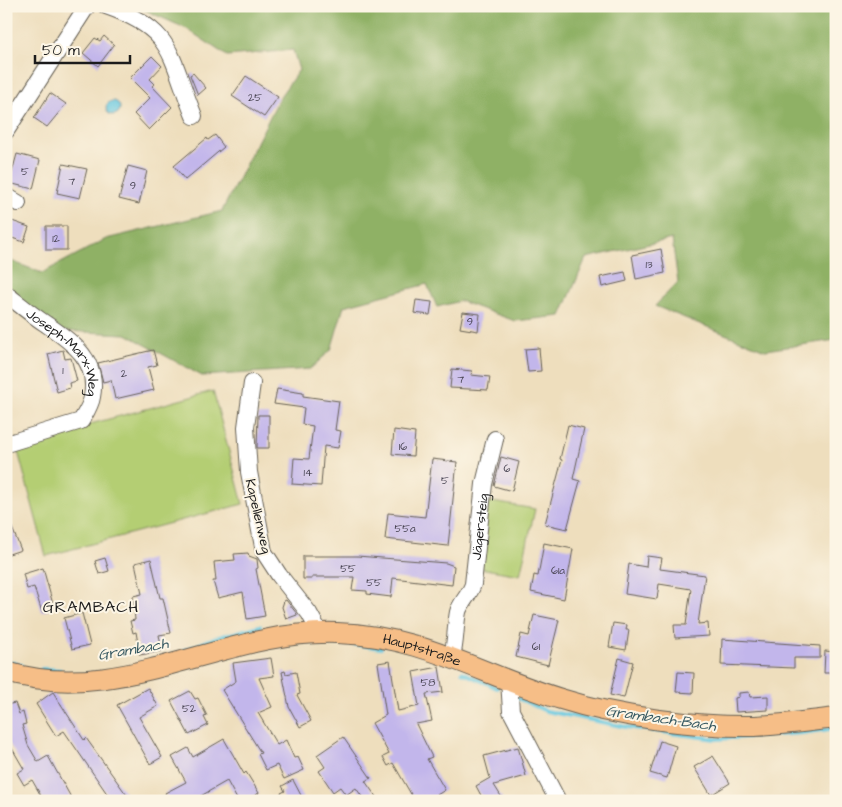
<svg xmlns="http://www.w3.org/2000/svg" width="842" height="807" viewBox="0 0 842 807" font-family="'Architects Daughter',sans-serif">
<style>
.green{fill:#b4ce73;stroke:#687548}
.forest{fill:#8fb165;stroke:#566640}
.water{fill:#63c7e0;stroke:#40727e}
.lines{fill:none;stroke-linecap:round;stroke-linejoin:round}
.stream{stroke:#63c7e0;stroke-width:4}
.building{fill:#c2b6eb}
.minor-casing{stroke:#666054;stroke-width:18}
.major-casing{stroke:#666054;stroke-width:22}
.minor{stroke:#fff;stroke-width:16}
.major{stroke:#f6be87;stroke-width:20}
.labels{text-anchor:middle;stroke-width:4;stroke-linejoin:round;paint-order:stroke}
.number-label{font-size:11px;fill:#464250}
.street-label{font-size:14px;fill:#1c1c1c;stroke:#fcf5e5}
.water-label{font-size:15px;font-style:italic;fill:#355861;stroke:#fcf5e5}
.quarter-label{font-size:16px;letter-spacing:1px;fill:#1c1c1c;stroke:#fcf5e5}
</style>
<rect width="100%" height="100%" fill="#fcf5e5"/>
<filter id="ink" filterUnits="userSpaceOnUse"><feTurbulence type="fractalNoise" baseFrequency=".02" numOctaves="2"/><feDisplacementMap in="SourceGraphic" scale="10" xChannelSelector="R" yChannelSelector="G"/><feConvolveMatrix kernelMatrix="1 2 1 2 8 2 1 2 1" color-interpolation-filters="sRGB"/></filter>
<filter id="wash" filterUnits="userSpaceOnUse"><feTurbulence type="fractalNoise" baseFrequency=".0096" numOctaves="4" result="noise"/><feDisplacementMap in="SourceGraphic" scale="20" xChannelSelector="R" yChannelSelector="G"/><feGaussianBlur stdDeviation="1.12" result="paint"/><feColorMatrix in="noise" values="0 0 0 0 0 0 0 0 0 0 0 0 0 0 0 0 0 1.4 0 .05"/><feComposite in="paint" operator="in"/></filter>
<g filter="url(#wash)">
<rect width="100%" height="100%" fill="#eedebd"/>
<path class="green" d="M213,391L243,504L46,556L16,444Z
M486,501L535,509L520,575L479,568Z"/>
<path class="forest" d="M136,6H836V340L765,350L655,306L678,282L672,239L586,258L561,316L515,321L460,301L437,307L427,284L344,306L331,350L310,369L202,376L126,334L42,330L6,303V259L42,273L106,239L222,211L281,95L299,70L293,50L227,56L187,29Z"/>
<path class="water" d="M106 108a7 7 0 1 1 14 0a7 7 0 1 1-14 0Z"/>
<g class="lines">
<path class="stream" d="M353,644L381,648
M185,650L212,639L260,626
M6,661L21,665
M42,669L60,670
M462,672L497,688
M517,698L546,711L626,727L716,739L801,733L836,728"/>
</g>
<g id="blocks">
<path class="building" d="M104,36L114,45L98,66L83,53L95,38L100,41Z
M152,56L162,66L150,79L155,84L152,86L172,107L149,130L134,114L150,98L130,78Z
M193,73L206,88L198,95L190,75Z
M246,76L278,97L264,117L232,96Z
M50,93L66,104L47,127L34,118Z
M215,135L224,147L185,180L174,166L207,138L208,140Z
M17,154L40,160L33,189L9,183Z
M63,164L87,169L80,198L57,193Z
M128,166L147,171L139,204L119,199Z
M12,221L29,227L24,242L6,236Z
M46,226H67V250H46Z
M661,249L665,273L636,279L632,255Z
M625,272L627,281L602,287L600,277Z
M416,300L432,302L430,315L414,313Z
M463,312L480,314L478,331L460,328Z
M539,348L541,371L528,372L525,349Z
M63,350L65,359L71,358L77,381L69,383L70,388L57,392L48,354Z
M153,350L157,365L148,367L154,390L115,399L111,380L103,382L98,363Z
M452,369L472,371L471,375L490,377L488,390L450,388Z
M277,389L303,393V396L339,401L335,430L341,431L338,448L324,446L321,486L292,484L294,458L309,459L313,426L302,424L304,408L274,404Z
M258,415H269V448H257Z
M568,425L584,429L573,479L580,481L567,529L545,524L562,460L560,459Z
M394,430L415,433L413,456L392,454Z
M501,457L519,462L512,491L494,486Z
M432,459L457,462L448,546L385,539L388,513L425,517Z
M6,513L21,550L6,555Z
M544,543L573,549L564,599L531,592L534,575L538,576Z
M248,553L249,556L257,559L258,568L256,569L265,616L247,619L243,592L218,598L213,581H216L214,562L235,560L234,554Z
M303,556H357L446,563L454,566L452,585L393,578L391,597L367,594V591L352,590L354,577H312V579H303Z
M647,556L662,558L660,569L705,575L698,624L708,623L709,636L675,638L674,625H686L691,589L659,584L657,599L625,594L629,564L646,567Z
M105,558L109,571L99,574L95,561Z
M151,559L160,598H163L171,633L159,635L162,651L140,655L136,632L133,633L130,621L135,620L133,596L142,594L135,563Z
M43,568L54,608L42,612L34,587L27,589L23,574Z
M286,600L297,614V615L286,619L282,607L284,601Z
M82,613L90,645L72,649L64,618Z
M534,615L559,620L548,665L516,657L521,634L529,636Z
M613,623L627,625L626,630H629L626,650L609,647Z
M722,639L820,646V658H794V668L721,665Z
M825,651L836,652V673H824Z
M271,658L274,676L259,678L272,707L258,713L277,745L286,740L294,758L298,757L304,770L284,779L277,765L266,770L258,754L261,753L222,690L236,681L233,663Z
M619,658L633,662L624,698L610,695Z
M390,661L398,711L419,706L413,672L439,667L443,692L426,694L432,721L416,724L432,757L427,759L445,790L432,798L434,801H415L393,763L388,766L383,757L389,754L372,723L386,715L378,663Z
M285,671L286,674L296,672L300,694L297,695L311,721L300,727L289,707L282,672Z
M678,672L694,673L693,693L676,692Z
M148,688L158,706L139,717L162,757L150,764L117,705Z
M190,691L195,699L198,698L207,716L204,717L208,725L189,735L171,701Z
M53,692L84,740L86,738L131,801H106L110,798L64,731L56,736L36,704Z
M749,692L750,697L768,696V710L736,712L735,698L739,697V693Z
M15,703L19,714L23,712L26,724L22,725L28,745L38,762L48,756L73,801H44L32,780L24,785L17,773L24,769L6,738V705Z
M343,737L371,778L365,781L379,801H365L356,788L346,795L340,787L333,792L319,771L325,767L317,755Z
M224,739L244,774L246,772L259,793L246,801H238L227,781L192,801H169L165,793L186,782L172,757L188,748L193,757Z
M660,741L676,746L667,778L650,773Z
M518,747L526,776L494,785L504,801H484L476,786L490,778L484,756Z
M713,756L730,783L711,795L694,767Z
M293,780L304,801H285L281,793L285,791L282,786Z"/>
</g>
</g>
<g filter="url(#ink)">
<use href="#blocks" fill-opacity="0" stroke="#666054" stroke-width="1"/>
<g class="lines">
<g class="minor-casing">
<g id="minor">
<path d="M106,6C175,30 169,55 194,116"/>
<path d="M6,131L87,6"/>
<path d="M6,196L18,203"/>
<path id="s1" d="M6,294C19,304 32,315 46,324C72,342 99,360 92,397C91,405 85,414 81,421L6,444"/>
<path d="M252,383L246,427L249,472L264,552L279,575L309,613L320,633"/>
<path id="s2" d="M452,656C456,642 455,627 458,612C460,603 470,595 473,584L484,484L495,439"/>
<path d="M509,680L511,711L558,801"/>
</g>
</g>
<g class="major-casing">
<g id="major">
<path id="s3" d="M6,672C121,706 224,629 337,633C425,636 481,675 561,699C618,717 696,727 755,726C782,725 809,721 836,718"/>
</g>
</g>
<use href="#minor" class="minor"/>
<use href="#major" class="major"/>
</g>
</g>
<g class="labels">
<g class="number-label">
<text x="255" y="101">25</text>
<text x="25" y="175">5</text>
<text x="72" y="185">7</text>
<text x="133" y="189">9</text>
<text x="56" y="242">12</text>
<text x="649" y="268">13</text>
<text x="470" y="325">9</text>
<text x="63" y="374">1</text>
<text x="124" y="377">2</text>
<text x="461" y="383">7</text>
<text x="403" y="450">16</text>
<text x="507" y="472">6</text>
<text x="308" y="476">14</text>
<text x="445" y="484">5</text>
<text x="405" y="532">55a</text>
<text x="348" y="572">55</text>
<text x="558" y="574">61a</text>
<text x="374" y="586">55</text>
<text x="536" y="650">61</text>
<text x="428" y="686">58</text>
<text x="189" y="712">52</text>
</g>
<g class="street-label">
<text dy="5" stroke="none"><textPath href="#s1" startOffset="85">Joseph-Marx-Weg</textPath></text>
<text transform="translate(259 516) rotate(77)" y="5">Kapellenweg</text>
<text dy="5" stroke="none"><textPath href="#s2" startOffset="134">Jägersteig</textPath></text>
<text dy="5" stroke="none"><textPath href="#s3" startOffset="424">Hauptstraße</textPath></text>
</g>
<g class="water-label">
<text transform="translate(133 649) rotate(-10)" y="5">Grambach</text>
<text transform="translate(661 718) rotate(8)" y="5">Grambach-Bach</text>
</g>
<g class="quarter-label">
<text x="91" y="612">GRAMBACH</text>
</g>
</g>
<rect width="842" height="807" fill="none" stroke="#fcf5e5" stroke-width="25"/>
<path d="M35 55v8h95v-8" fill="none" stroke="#1c1c1c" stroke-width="2.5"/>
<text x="42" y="55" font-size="15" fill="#1c1c1c" stroke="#fcf5e5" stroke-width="4" paint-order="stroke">50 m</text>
</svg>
